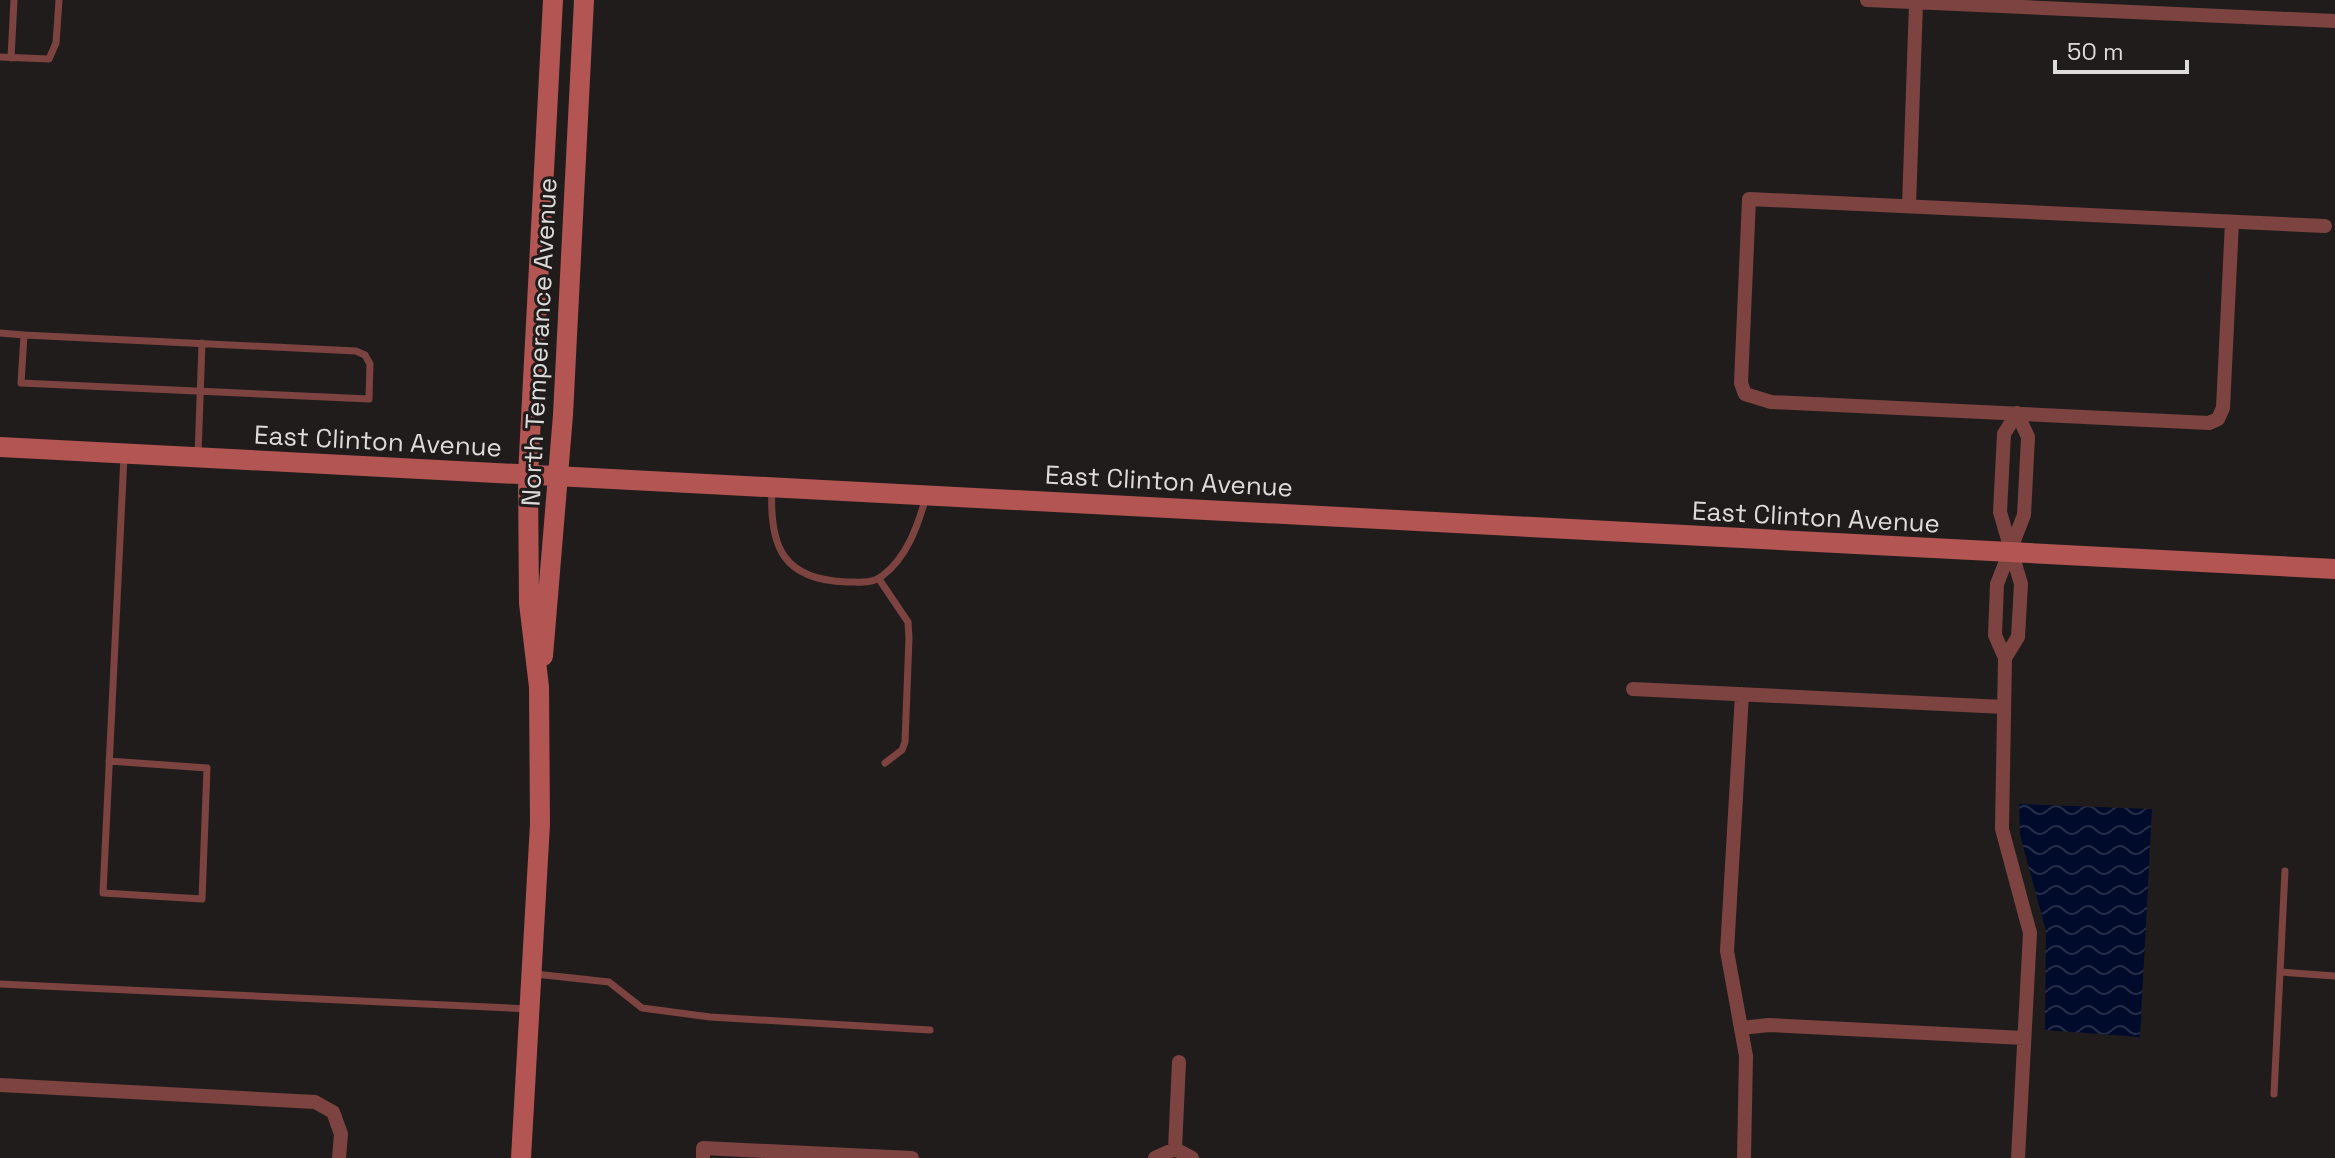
<svg xmlns="http://www.w3.org/2000/svg" width="2335" height="1158" viewBox="0 0 2335 1158" font-family="'Space Grotesk',sans-serif">
<style>
.water{fill:url(#water-waves)}
.lines{fill:none;stroke-linecap:round;stroke-linejoin:round}
.lane{stroke:#7c4341;stroke-width:7}
.street{stroke:#7c4341;stroke-width:14}
.secondary{stroke:#b25553;stroke-width:20}
.labels{text-anchor:middle;stroke-width:6;stroke-linejoin:round;paint-order:stroke}
.street-label{font-size:26px;fill:#dddbda;stroke:#201c1b}
</style>
<defs>
<pattern id="water-waves" width="16" height="10" patternUnits="userSpaceOnUse" patternTransform="scale(2)"><rect width="16" height="10" fill="#000b2b"/><path d="M0 5q4-4 8 0t8 0" fill="none" stroke="#252e49"/></pattern>
</defs>
<rect width="100%" height="100%" fill="#201c1b"/>
<path class="water" d="M2019,804L2152,809L2140,1037L2045,1030L2046,931L2020,835Z"/>
<g class="lines">
<path class="lane" d="M0,57L49,59L56,43L59,0
M11,58L14,0
M0,333L24,335L21,383L369,399L370,364L365,355L356,351L24,335
M198,455L202,343
M772,488C769,547 783,580 847,582C859,582 872,584 882,576C907,558 918,525 926,497
M879,579L908,622L909,638L905,742L902,750L885,763
M109,761L207,768L202,899L103,893L124,456
M2280,972L2335,976
M535,974L609,982L642,1008L710,1017L930,1030
M0,984L529,1009
M2274,1094L2285,871"/>
<path class="street" d="M1867,0L2335,21
M1909,206L1916,3
M2232,222L2223,408L2218,419L2209,423L1771,402L1745,394L1741,383L1749,199L2325,226
M2017,413L2028,437L2024,515L1997,584L1995,635L2005,658L2002,829L2030,933L2018,1158
M2005,658L2018,637L2021,584L2000,512L2004,434L2017,413
M1633,689L2004,707
M1742,694L1727,951L1746,1056L1744,1158
M1741,1028L1769,1025L2024,1038
M0,1085L315,1102L333,1112L341,1134L339,1158
M1175,1149L1179,1062
M703,1158V1148L912,1158
M1155,1158L1175,1149L1192,1158"/>
<path class="secondary" d="M0,447L2335,569
M543,656L563,415L584,0
M521,1158L540,824L539,687L529,603L528,475L553,0"/>
</g>
<g class="labels">
<g class="street-label">
<text transform="translate(539 342) rotate(-87)" y="9">North Temperance Avenue</text>
<text transform="translate(378 441) rotate(3)" y="9">East Clinton Avenue</text>
<text transform="translate(1169 481) rotate(3)" y="9">East Clinton Avenue</text>
<text transform="translate(1816 517) rotate(3)" y="9">East Clinton Avenue</text>
</g>
</g>
<path d="M2055 60v12h132v-12" fill="none" stroke="#dddbda" stroke-width="4"/>
<text x="2067" y="60" font-size="24" fill="#dddbda" stroke="#201c1b" stroke-width="6" paint-order="stroke">50 m</text>
</svg>
